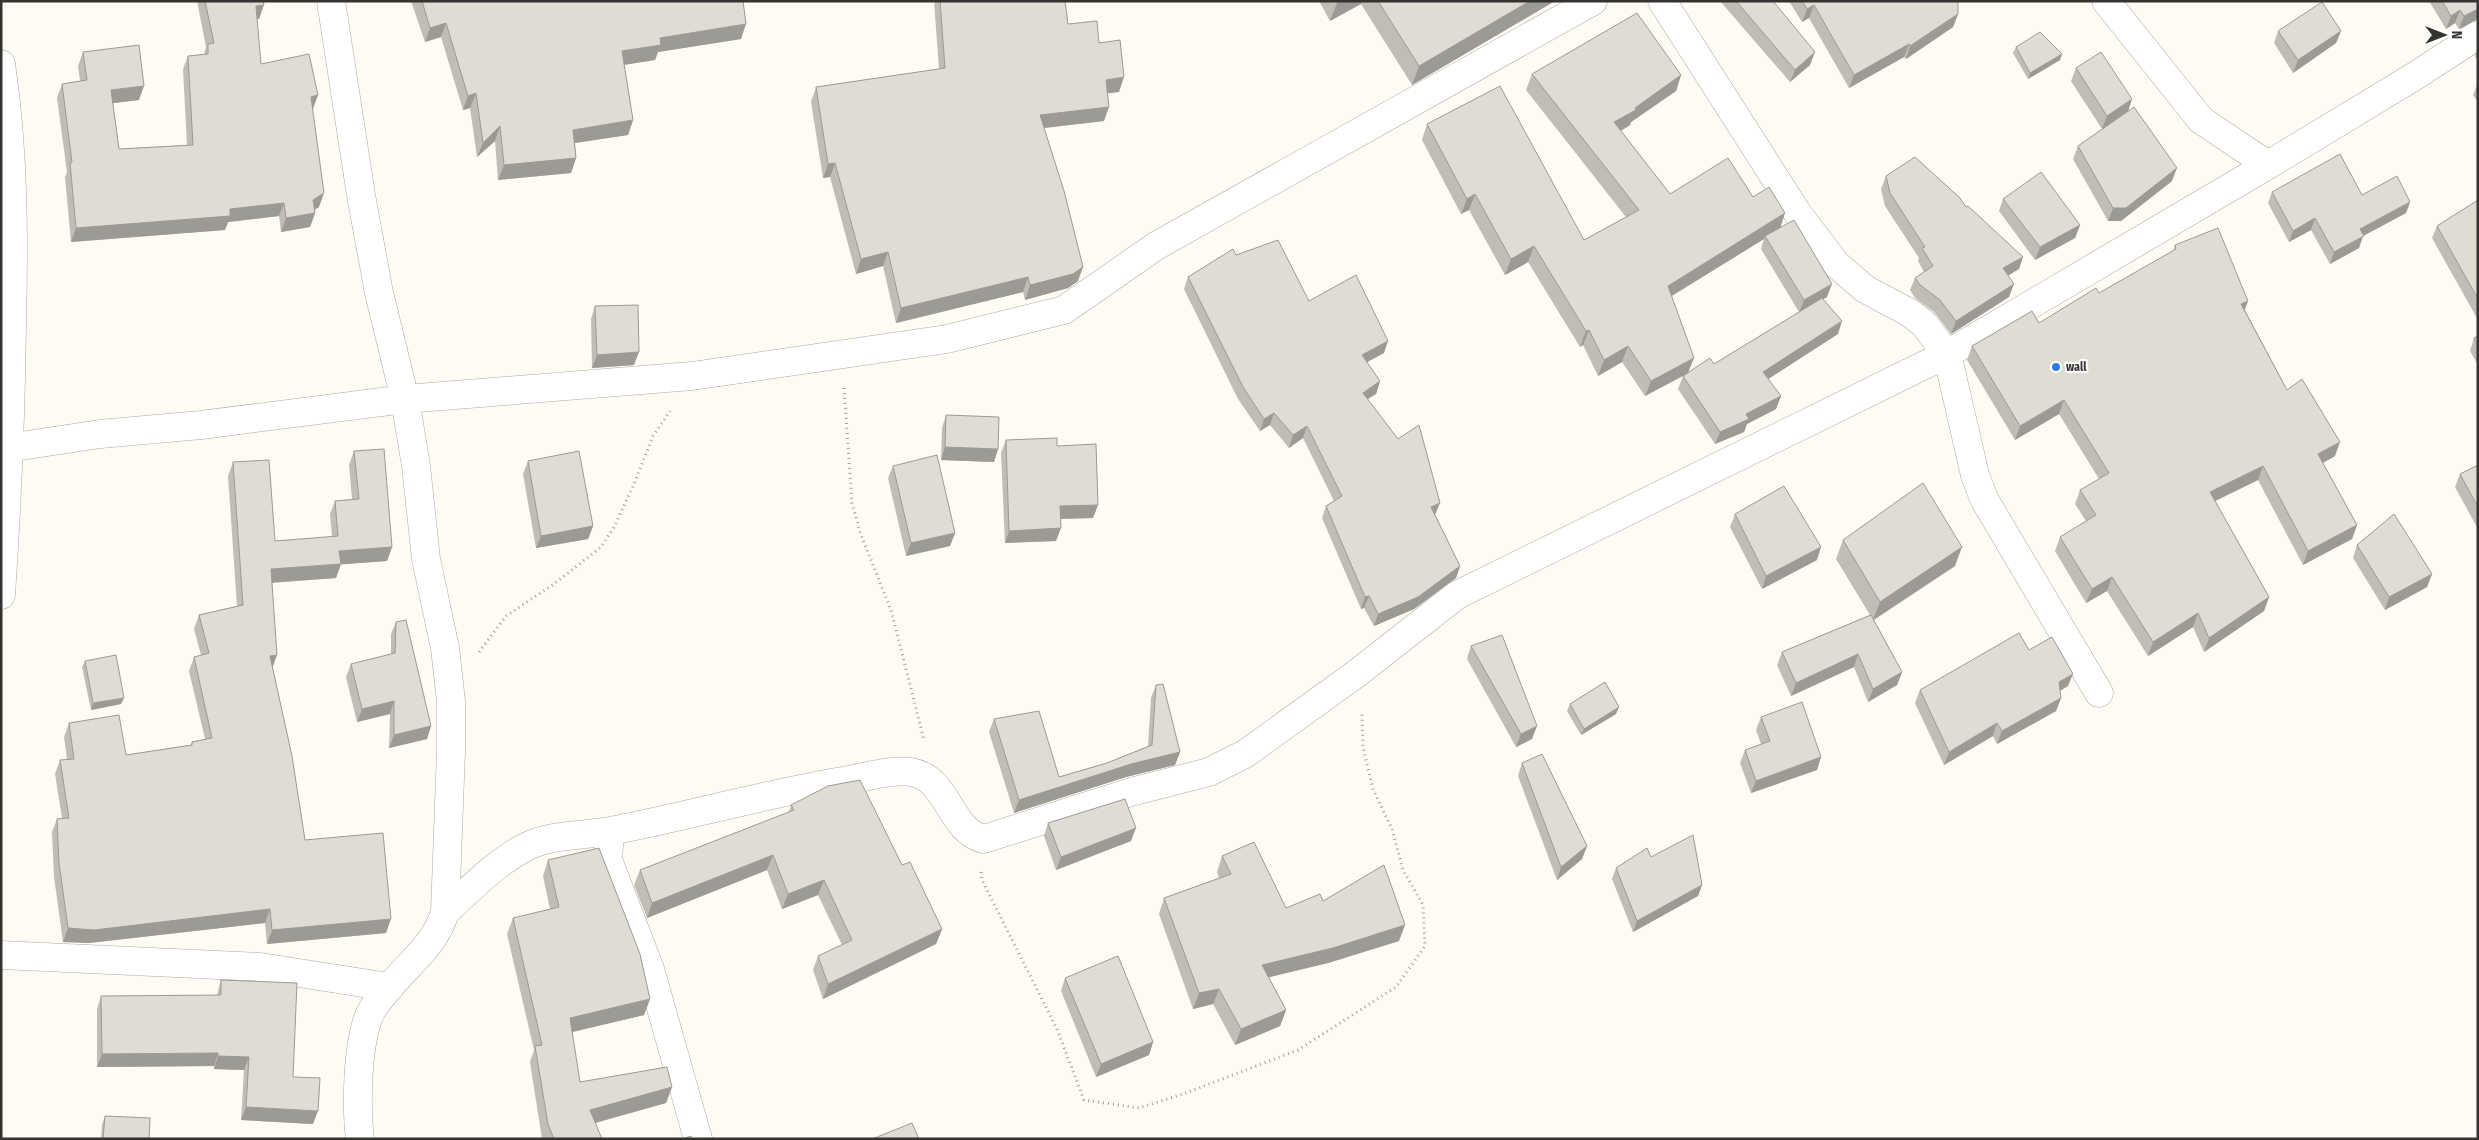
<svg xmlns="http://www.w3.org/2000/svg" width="2479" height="1140" viewBox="0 0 2479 1140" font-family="'Fira Sans Condensed',sans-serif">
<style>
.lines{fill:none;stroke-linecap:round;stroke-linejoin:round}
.minor-casing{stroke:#aca9a2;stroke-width:29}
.path{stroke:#a09e99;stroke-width:3;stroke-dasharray:1 4;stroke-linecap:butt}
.minor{stroke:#fff;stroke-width:28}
.wall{fill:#c0bdb6;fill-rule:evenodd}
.shaded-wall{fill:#9c9a94}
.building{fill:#dfdcd4;stroke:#9c9a94}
.poi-dot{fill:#2a79e5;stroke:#fff;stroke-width:2}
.labels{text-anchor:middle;stroke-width:4;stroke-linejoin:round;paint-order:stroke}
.poi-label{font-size:12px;font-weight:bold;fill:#343330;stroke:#fff;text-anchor:start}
</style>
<rect width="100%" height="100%" fill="#fefbf4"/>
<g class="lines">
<g class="minor-casing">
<path id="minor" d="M331,1L361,195L379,293L405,399L416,466L426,559L445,648L451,701V751L445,912C436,944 409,963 389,988C382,996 372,1007 369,1016C357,1046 356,1107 360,1139
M1662,1L1798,214L1836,264L1865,289L1910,313L1924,324L1947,354L1975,475L1984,499L2099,693
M2106,1L2201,120L2268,165
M1,64C14,150 14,237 12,324C11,415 7,505 1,595
M1,449L100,434L201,425L405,399L692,376L947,339L1064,310L1156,246L1593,1
M610,831L608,860L650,969L698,1139
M445,912C470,890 495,863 524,848C549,834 583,836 610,831C688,816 765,794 843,781C864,778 890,769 911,772C949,778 949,831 984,839L1131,792L1209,772L1245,754L1356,674L1457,595L1947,354L2268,165L2415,76L2478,35
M1,955L260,967L389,987"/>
</g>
<path class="path" d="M844,388L852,503L861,535L891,610L924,740
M479,652L506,616L554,584L601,547L614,527L634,484L653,436L670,411
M981,872L982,880L1057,1029L1084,1100L1139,1108L1183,1094L1298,1050L1396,987L1425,946L1423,905L1403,870L1392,829L1373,789L1363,747L1362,712"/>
<use href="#minor" class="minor"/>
</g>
<path class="wall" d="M197,1H263L259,19H257L261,64L318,95L312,109L319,207L314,210L315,213L310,227L281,232L279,216L228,222L225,230L71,242L65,177L67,172L57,98L62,84L80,81L78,66L83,52L139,100L113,103L119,149L187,145L183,69L188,56L204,54L206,47Z
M411,1H743L741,39L658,52L655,60L624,65L633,120L628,135L575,143L576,158L571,173L498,180L495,141L477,157L470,108L463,110L441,37L425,42Z
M934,1H1065L1068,24L1099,43L1119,92L1108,93L1104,121L1044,128L1078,281L1068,288L1025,300L1023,292L896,323L883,266L856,274L830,177L823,178L811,102L816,87L939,69Z
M1319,1H1555L1412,85L1361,4L1330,21Z
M1720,1H1773L1810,65L1790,82Z
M1789,1H1957L1958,14L1953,27L1906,59L1904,57L1849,88L1809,18L1802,22Z
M2429,1H2478V19L2459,29L2455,23L2446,29Z
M2278,31H2341L2336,43L2293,73L2274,43Z
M2016,47L2060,60L2028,79L2013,53Z
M2478,47V61L2475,56Z
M2076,68L2128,110L2172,181L2121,221H2108L2073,159L2078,146L2102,129L2071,81Z
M1532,74L1681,75L1676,91L1631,122L1630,125L1621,131L1670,194L1753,197L1780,228L1827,297L1823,299L1838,334L1768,379L1781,396L1776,409L1747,424L1744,432L1715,444L1678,389L1683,376L1645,396L1622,362L1598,376L1583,345L1580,347L1528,262L1505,275L1469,210L1461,214L1422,140L1427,124L1584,240L1626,217L1526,90ZM1764,239L1761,249L1799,312L1714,364L1688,372L1671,296Z
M2478,83V102L2473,95Z
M1886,176L1966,207L2019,269L2008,275L2009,297L1951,334L1934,312L1915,298L1910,290L1915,278L1924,272L1918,261L1919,258L1885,206L1881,189Z
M2272,192L2362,195L2410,202L2406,213L2363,236L2359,248L2330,264L2311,230L2289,242L2268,203Z
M2003,199L2080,225L2075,238L2035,260L1999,211Z
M2478,200V320L2432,238L2437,226Z
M2175,245L2245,310L2287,390L2335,456L2323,463L2357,525L2352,539L2303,565L2258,480L2215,501L2269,597L2264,611L2204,652L2193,627L2148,656L2107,591L2086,603L2055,551L2060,537L2086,521L2075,504L2080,490L2099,479L2059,414L2015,440L1967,360L1972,346L2039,323L2099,293L2173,251Z
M1236,255L1309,301L1384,353L1367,362L1380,381L1376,394L1367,399L1435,515L1460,566L1456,578L1414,609L1374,626L1364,608L1361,609L1322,518L1326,506L1334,501L1303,438L1289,448L1270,425L1260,431L1238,399L1184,289L1188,277Z
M595,306L634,365L592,368L591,319Z
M2478,336V365L2470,351L2474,338Z
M946,415L998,449L994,462L941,460L942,428Z
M1006,440L1057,446L1098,505L1093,518L1061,519L1056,541L1005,543L1001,453Z
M354,451L392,547L387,561L341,564L336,578L271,583L272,667L305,840L386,933L267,944L265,923L89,943L63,942L54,877L52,832L57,819L62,818L55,774L60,760L67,759L64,737L69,723L126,755L191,745L192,742L205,739L189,671L194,657L201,655L194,629L199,615L237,606L228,476L233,462L275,541L332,537L330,514L335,501L352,499L349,465Z
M528,461L593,526L588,539L536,548L523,474Z
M2478,465V529L2455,487L2460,474Z
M893,466L955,533L950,546L906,556L888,478Z
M1735,514L1817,560L1762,589L1730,527Z
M1843,540L1955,566L1874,620L1902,672L1897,685L1868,702L1854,667L1791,696L1777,665L1782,652L1870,615L1836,559Z
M2357,545L2432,574L2427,587L2385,610L2353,558Z
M396,622L431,726L427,739L389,748L390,714L357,722L346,677L351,664L391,654V634Z
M1471,646L1532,739L1516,747L1467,659Z
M2029,650L2068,686L2060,691L2061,698L2056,711L1997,744L1993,736L1944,765L1915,703L1920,690Z
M85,661L121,704L91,710L82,667Z
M1156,685L1180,752L1175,765L1126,777L1014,813L989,732L994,719L1059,777L1107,763L1148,746L1151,698Z
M1570,704L1616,714L1581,735L1567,711Z
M1761,717L1821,757L1817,770L1751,793L1740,763L1745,750L1761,744L1756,730Z
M1522,763L1587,846L1582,859L1557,880L1518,776Z
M791,805L902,865L942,929L936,944L823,999L813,970L818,956L842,945L818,895L782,909L767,870L647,918L634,885L640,870L789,812Z
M1048,823L1131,841L1056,870L1044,836Z
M1222,856L1286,908L1323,901L1399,941L1328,963L1269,977L1286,1010L1280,1026L1235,1045L1213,1004L1193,1009L1159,914L1164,898L1219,878L1217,872Z
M1651,857L1702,885L1698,896L1633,932L1612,879L1616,868Z
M548,860L650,999L644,1015L572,1032L580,1082L672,1087L666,1103L595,1123L602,1139H542L530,1062L534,1050L507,934L513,918L550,909L543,876Z
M1065,978L1153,1042L1149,1055L1096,1077L1061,991Z
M221,980L293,1077L313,1124L241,1120L244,1070L214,1069V1066L97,1067V1009L101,996L217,995Z
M105,1116L149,1139H101L102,1125Z"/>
<path class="shaded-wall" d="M1339,1H1362L1361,4L1330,21L1337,3Z
M1530,1H1555L1412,85L1419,66Z
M264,5L259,19L251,20L256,6Z
M1814,5L1809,18L1802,22L1807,9Z
M2478,9V19L2459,29L2464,16Z
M2460,10L2455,23L2446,29L2451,16Z
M1958,14L1953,27L1906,59L1910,46Z
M446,23L441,37L425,42L430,28Z
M746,24L741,39L658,52L655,60L616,66L622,51L660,38Z
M2341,31L2336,43L2293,73L2298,60Z
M1909,44L1904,57L1849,88L1854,75Z
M1815,52L1810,65L1790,82L1795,70Z
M2062,54L2060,60L2028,79L2030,73Z
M1681,75L1676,91L1631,122L1630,125L1608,138L1614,122Z
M1124,77L1119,92L1101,94L1106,80Z
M144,86L139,100L106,104L111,90Z
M476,93L470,108L463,110L468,96Z
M318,95L313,109L306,111L311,97Z
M2132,99L2128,112L2102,129L2107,116Z
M1109,107L1104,121L1035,129L1040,115Z
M633,120L628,135L568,144L573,130Z
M500,126L495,141L477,157L483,143Z
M576,158L571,173L498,180L504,165Z
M835,163L830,177L823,178L828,164Z
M2177,168L2172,181L2121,221H2108L2113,208Z
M324,193L319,207L308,214L313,200Z
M1475,194L1469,210L1461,214L1467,199Z
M2410,202L2406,213L2363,236L2359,248L2330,264L2334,252L2360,229Z
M284,203L279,216L228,222L225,230L71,242L76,228L230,209Z
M315,213L310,227L281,232L286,218Z
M1785,213L1780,229L1765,236L1764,239L1662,302L1668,286Z
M2315,218L2311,230L2289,242L2293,231Z
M2080,225L2075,238L2035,260L2040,247Z
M1534,246L1528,262L1505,275L1511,259Z
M888,252L883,266L856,274L861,259Z
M2023,257L2019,269L1999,281L2003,268Z
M1083,267L1078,281L1068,288L1025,300L1030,285Z
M1028,277L1023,292L896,323L901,308Z
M1832,284L1827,297L1799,313L1804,300Z
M2014,284L2009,297L1951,334L1956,321Z
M2248,301L2243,315L2241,304Z
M1842,321L1838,334L1759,385L1763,372Z
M1589,330L1583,345L1580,347L1586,331Z
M1388,341L1384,353L1358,367L1362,355Z
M1628,346L1622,362L1598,376L1604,360Z
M639,352L634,365L592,368L597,355Z
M1694,358L1688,373L1645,396L1651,381Z
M1380,381L1376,394L1358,405L1363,393Z
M1781,396L1776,409L1747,424L1744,432L1715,444L1720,432L1746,414Z
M2064,400L2059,414L2015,440L2020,426Z
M1274,413L1270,425L1260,431L1264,419Z
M1307,426L1303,438L1289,448L1293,435Z
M2340,442L2335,456L2313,468L2318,454Z
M945,447L998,449L994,462L941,460Z
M2263,466L2258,480L2205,506L2210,492Z
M1440,503L1435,515L1431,507Z
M1098,505L1093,518L1055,519L1060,506Z
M2357,525L2352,539L2303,565L2308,551Z
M593,526L588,539L536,548L541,536Z
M1061,528L1056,541L1005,543L1009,531Z
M955,533L950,546L906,556L911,543Z
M392,547L387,561L334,565L339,551Z
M1821,547L1817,560L1762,589L1766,576Z
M1962,547L1955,566L1873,620L1880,602Z
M341,564L336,578L266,583L271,569Z
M1460,566L1456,578L1414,609L1374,626L1378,614Z
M2432,574L2427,587L2385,610L2389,597Z
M2112,577L2107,591L2086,603L2092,589Z
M1369,596L1364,608L1361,609L1365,597Z
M2269,597L2264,611L2204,652L2209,638Z
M2198,613L2193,627L2148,656L2153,642Z
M1858,654L1854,667L1791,696L1796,683Z
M277,655L272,669L270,656Z
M1902,672L1897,685L1868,702L1873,689Z
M2073,674L2068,686L2054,694L2059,682Z
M124,698L121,704L91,710L93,703Z
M2061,698L2056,711L1997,744L2002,731Z
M394,701L390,714L357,722L362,709Z
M1619,707L1616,714L1581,735L1584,729Z
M1997,723L1993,736L1944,765L1949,752Z
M431,726L427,739L389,748L394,735Z
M1537,726L1532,739L1516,747L1521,734Z
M1180,752L1175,765L1126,777L1014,813L1019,800L1131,764Z
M1821,757L1817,770L1751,793L1756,781Z
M1136,828L1131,841L1056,870L1061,857Z
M1587,846L1582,859L1557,880L1561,867Z
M773,855L767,870L647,918L652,903Z
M824,880L818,895L782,909L788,894Z
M1702,885L1698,896L1633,932L1637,921Z
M270,909L265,923L89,943L63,942L68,928Z
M391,919L386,933L267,944L272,930Z
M1405,925L1399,941L1328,963L1257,980L1262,965Z
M942,929L936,944L823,999L828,984Z
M1219,989L1213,1004L1193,1009L1199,993Z
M650,999L644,1015L564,1034L570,1018Z
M1286,1010L1280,1026L1235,1045L1241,1029Z
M1153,1042L1149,1055L1096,1077L1101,1064Z
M218,1053L214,1066L97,1067L102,1054Z
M218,1056L249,1057L244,1070L214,1069Z
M672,1087L666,1103L584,1126L590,1110Z
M246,1107L318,1111L313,1124L241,1120Z"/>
<path class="building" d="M205,1H263L264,5L256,6L261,64L309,54L318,95L311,97L324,193L313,200L315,213L286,218L284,203L230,209V216L76,228L70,163L72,162L62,84L87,80L83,52L139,45L144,86L111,90L119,149L193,145L188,56L208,54V44L214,43Z
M422,1H743L746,24L660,38L661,45L622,51L633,120L573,130L576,158L504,165L500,126L483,143L476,93L468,96L446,23L430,28Z
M940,1H1065L1068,24L1097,21L1099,43L1120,40L1124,77L1106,80L1109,107L1040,115L1064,191L1083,267L1073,274L1030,285L1028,277L901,308L888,252L861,259L835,163L828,164L816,87L945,68Z
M1378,1H1530L1419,66Z
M1736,1H1773L1815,52L1795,70Z
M1802,1H1957L1958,2V14L1910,46L1909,44L1854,75L1814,5L1807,9Z
M2442,1H2478V9L2464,16L2460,10L2451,16Z
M2322,2L2341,31L2298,60L2278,31Z
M1637,13L1681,75L1635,108L1636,110L1614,122L1670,194L1728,158L1753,197L1769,187L1785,213L1668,286L1694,358L1651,381L1628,346L1604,360L1589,330L1586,331L1534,246L1511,259L1475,194L1467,199L1427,124L1500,86L1584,240L1639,210L1532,74Z
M2040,32L2062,54L2030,73L2016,47Z
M2101,52L2132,99L2107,116L2076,68Z
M2134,107L2177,168L2126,208H2113L2078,146Z
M2340,154L2362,195L2397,176L2410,202L2360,229L2364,236L2334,252L2315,218L2293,231L2272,192Z
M1915,157L1960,198L1966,207L1968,206L2023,257L2003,268L2014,284L1956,321L1939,299L1920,285L1915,278L1933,266L1922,248L1925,247L1890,193L1886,176Z
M2041,172L2080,225L2040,247L2003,199Z
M2478,200V299L2437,226Z
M1794,220L1832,284L1804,300L1765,236Z
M2218,228L2248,301L2241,304L2287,390L2302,379L2340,442L2318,454L2357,525L2308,551L2263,466L2210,492L2269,597L2209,638L2198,613L2153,642L2112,577L2092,589L2060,537L2096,515L2080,490L2109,473L2064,400L2020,426L1972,346L2032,311L2039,323L2096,288L2099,293L2176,249L2175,245Z
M1278,240L1309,301L1356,275L1388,341L1362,355L1380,381L1363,393L1398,439L1419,425L1440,503L1431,507L1460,566L1418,597L1378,614L1369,596L1365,597L1326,506L1342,496L1307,426L1293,435L1274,413L1264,419L1243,387L1188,277L1233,249L1236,255Z
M1822,298L1842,321L1763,372L1781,396L1746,414L1749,419L1720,432L1683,376L1710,358L1714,364Z
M638,305L639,352L597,355L595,306Z
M2478,336V344L2474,338Z
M946,415L999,417L998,449L945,447Z
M1057,438V446L1096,444L1098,505L1060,506L1061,528L1009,531L1006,440Z
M384,449L392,547L339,551L341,564L271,569L277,655L270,656L292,756L305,840L383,833L391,919L272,930L270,909L94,930L68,928L59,863L57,819L69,818L60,760L74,759L69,723L119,715L126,755L192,745V742L212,738L194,657L209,653L199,615L243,605L233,462L269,460L275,541L338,536L335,501L359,499L354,451Z
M579,451L593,526L541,536L528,461Z
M937,455L955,533L911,543L893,466Z
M2478,465V507L2460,474Z
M1923,483L1962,547L1880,602L1843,540Z
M1784,486L1821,547L1766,576L1735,514Z
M2394,514L2432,574L2389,597L2357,545Z
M1871,615L1902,672L1873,689L1858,654L1796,683L1782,652Z
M406,620L431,726L394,735V701L362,709L351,664L395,653L396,622Z
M2019,633L2029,650L2052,637L2073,674L2059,682L2061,698L2002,731L1997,723L1949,752L1920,690Z
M1502,635L1537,726L1521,734L1471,646Z
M116,655L124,698L93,703L85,661Z
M1605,682L1619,707L1584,729L1570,704Z
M1163,684L1180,752L1131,764L1019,800L994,719L1039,711L1059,777L1107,763L1152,745L1156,685Z
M1802,702L1821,757L1756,781L1745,750L1770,741L1761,717Z
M1542,754L1587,846L1561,867L1522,763Z
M860,780L902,865L910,862L942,929L828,984L818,956L852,940L824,880L788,894L773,855L652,903L640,870L794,810L791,805L828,786Z
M1125,799L1136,828L1061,857L1048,823Z
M1693,835L1702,885L1637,921L1616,868L1647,848L1651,857Z
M1254,842L1286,908L1320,894L1323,901L1384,865L1405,925L1333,948L1262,965L1286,1010L1241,1029L1219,989L1199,993L1164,898L1231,874L1222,856Z
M599,848L640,954L650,999L570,1018L580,1082L667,1067L672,1087L590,1110L602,1139H554L548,1124L535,1046L542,1045L513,918L559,907L548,860Z
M1118,956L1153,1042L1101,1064L1065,978Z
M221,980L297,983L293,1077L320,1078L318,1111L246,1107L249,1057L218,1056V1053L102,1054L101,996L221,995Z
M105,1116L150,1118L149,1139H103Z
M912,1123L919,1139H872Z
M691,1136L692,1139H682Z"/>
<circle class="poi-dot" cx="2056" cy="367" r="5"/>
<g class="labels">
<g class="poi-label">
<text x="2066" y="371">wall</text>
</g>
</g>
<rect width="2479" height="1140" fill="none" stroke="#343330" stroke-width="5"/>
<g transform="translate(2444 35) rotate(90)" stroke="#ffffff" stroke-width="4" paint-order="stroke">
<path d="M0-4L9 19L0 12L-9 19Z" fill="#343330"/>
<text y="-8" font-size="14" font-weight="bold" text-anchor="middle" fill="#343330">N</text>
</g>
</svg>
